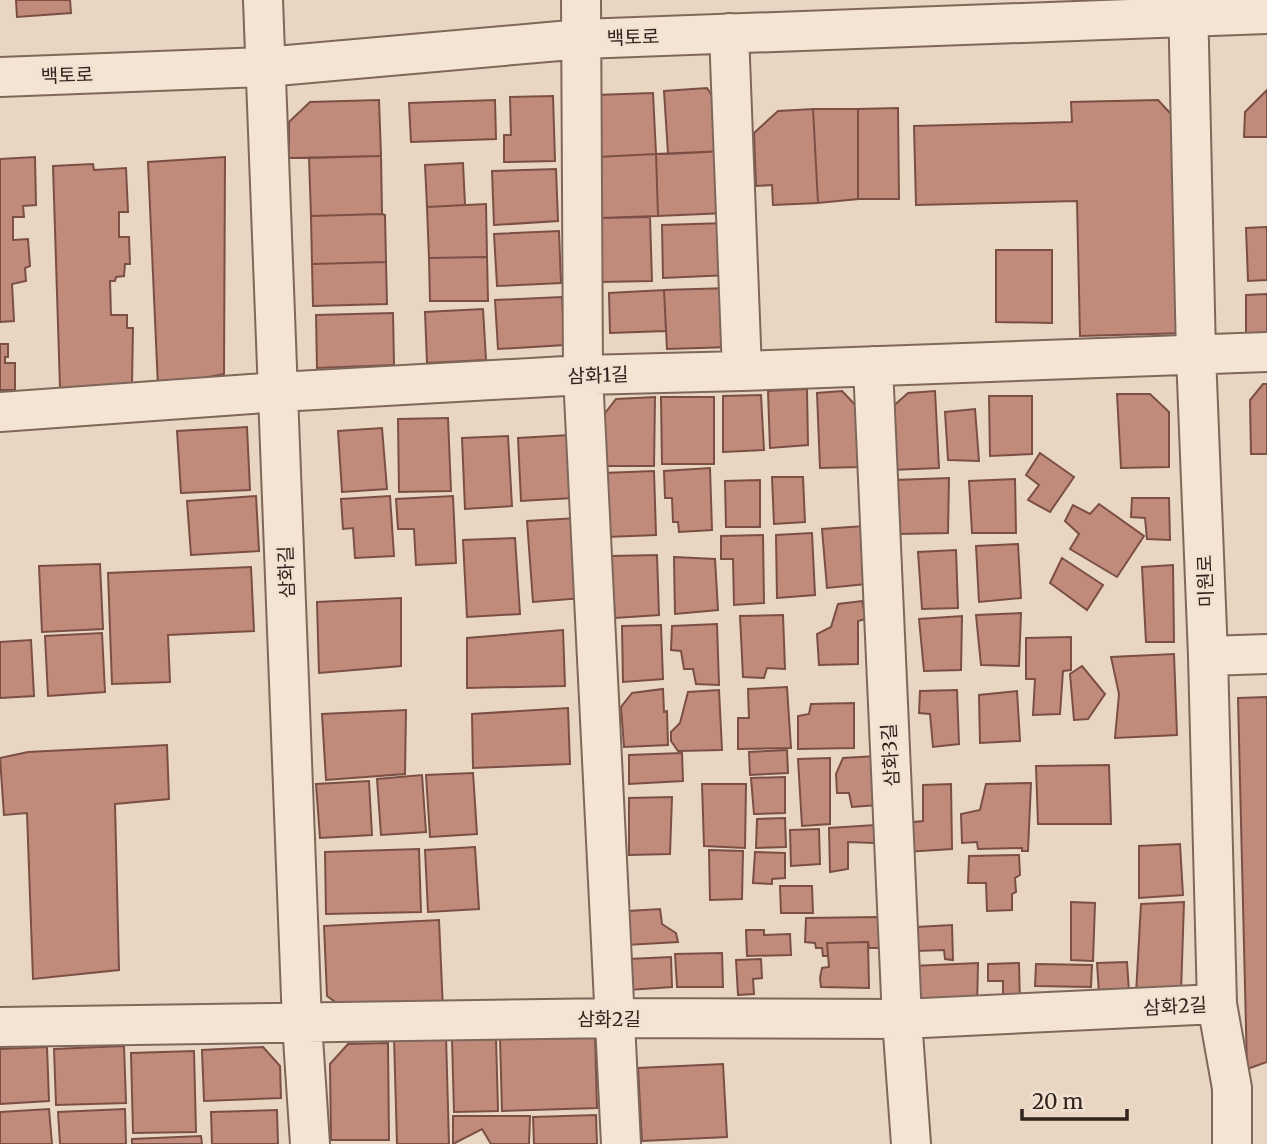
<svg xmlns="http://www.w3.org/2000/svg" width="1267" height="1144" viewBox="0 0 1267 1144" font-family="Merriweather,'Noto Sans KR',serif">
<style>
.building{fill:#c18b7c;stroke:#7b4f44;stroke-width:2}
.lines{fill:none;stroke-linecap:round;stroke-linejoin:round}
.minor-casing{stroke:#7f675b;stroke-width:42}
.minor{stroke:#f4e4d4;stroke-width:38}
.labels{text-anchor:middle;stroke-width:5;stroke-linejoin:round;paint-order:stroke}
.street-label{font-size:19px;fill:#31231e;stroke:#f0e1d0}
</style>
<rect width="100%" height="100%" fill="#e8d5c2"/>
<path class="building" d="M16,0H70L71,13L17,17Z
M707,88L722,111L724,151L668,154L664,91Z
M1267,90V137H1244L1245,112Z
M653,93L656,154L597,157L595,95Z
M553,96L555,161L504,162V135H511L510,97Z
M379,100L381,156L289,158V122L310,102Z
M495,100L496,139L411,142L409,103Z
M1158,100L1182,126L1187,333L1080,336L1077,201L916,205L914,126L1072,122L1071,102Z
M898,108L899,199H858V109Z
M813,109H858V199L818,203Z
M813,109L818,203L773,205L772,185L756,186L754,133L778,111Z
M724,151L726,213L658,216L656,154Z
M656,154L658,216L599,218L597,157Z
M381,156L382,214L311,216L309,158Z
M35,157L36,205L23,206L24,217H13V240L28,239L30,266L25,268L26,281L12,284L14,321L0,322V159Z
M225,157L224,374L158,387L148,162Z
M463,163L465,205L427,207L425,165Z
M93,164L94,170L126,168L128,212H119V237H129L130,264H125L124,276L116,277L115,281H110L111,315H127V328H133L132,383L60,388L53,166Z
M556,169L558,221L494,225L492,171Z
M486,204L487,257L429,258L427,207Z
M382,214L385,215L386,262L312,264L311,216Z
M650,217L652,281L600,282L599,218Z
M727,223L729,275L663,278L662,225Z
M1267,227V280L1248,281L1246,228Z
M559,231L561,283L497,286L494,234Z
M996,250H1052V323L996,322Z
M487,257L488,301H430L429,258Z
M386,262L387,304L313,306L312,264Z
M729,288L731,347L667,349L664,290Z
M664,290L666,331L610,333L609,293Z
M1267,294V335H1246V295Z
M562,297L565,345L498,349L495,300Z
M483,309L486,360L427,363L425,312Z
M393,313L394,365L317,368L316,315Z
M0,344H8V357H5V363H15V390H0Z
M1263,384H1267V454H1251L1250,400Z
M807,389L808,445L770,448L768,391Z
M842,391L860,410L861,467L820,468L817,393Z
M935,391L939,468L891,470L890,409L908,393Z
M1117,394H1150L1169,412V467L1121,468Z
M761,395L764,450L723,452V396Z
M989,396H1032V454L990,456Z
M655,397L654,466H602V417L616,399Z
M661,397H714V464H662Z
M975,409L979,461L948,460L945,412Z
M448,418L451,491L399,492L398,419Z
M247,427L250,490L181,493L177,431Z
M382,428L387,489L342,492L338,431Z
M570,435L573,498L521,501L518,438Z
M508,436L512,506L465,509L462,438Z
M1040,453L1074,477L1050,512L1028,500L1039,485L1026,475Z
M710,468L712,530L679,532L678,522H673L672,498H665L664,471Z
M654,471L656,535L607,537L604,473Z
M772,477H803L805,522L774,524Z
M949,478L948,533L898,534L895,480Z
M1015,479L1016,533H972L969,481Z
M760,480V527H726L725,481Z
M256,496L259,551L191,555L187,501Z
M390,496L394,556L355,558L353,528L343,529L341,499Z
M453,496L456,563L416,565L414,529H398L396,499Z
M1132,498H1169L1170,540L1147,539L1145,518L1131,517Z
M1099,504L1144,536L1117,577L1070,549L1079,534L1065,521L1073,505L1090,514Z
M577,518L582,598L533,602L527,521Z
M864,526L866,584L827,588L822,529Z
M812,533L815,595L777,598L776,535Z
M763,535L764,603L734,605L733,559H721V536Z
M515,538L520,614L467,617L463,540Z
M1018,544L1021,598L979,602L976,546Z
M956,550L958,608L922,609L918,552Z
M657,555L659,615L615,618L611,556Z
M674,557L715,559L718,610L675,614Z
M1062,558L1103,585L1087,610L1050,583Z
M100,564L103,629L42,632L39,566Z
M1173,565L1174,642H1146L1142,567Z
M251,567L254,631L168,635L170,682L112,684L108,573Z
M401,598V666L319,673L317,602Z
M862,601L866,619L858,621V664L819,665L817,634L831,627L838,604Z
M1021,613L1019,666L981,665L976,615Z
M783,615L785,669L767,668L764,678L743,677L740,616Z
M962,616L961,670L924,671L919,619Z
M717,624L719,685L696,684L693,669H684L681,651L671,650L672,626Z
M661,625L663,679L623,682L622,626Z
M563,630L565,686L467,688V638Z
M102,633L105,692L48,696L45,636Z
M1071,637V670L1063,671L1060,714L1033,715L1035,679H1026V638Z
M31,640L34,696L0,698V642Z
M1174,654L1177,735L1115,738L1119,694L1111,657Z
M1082,666L1105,694L1088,719L1074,720L1070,674Z
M787,687L791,748L738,749V718H749L748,689Z
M663,689L664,712L667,711L668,745L624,747L621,707L632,693Z
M719,690L722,750L678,751L671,741V732L680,723L688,692Z
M957,690L959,744L933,747L930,714L919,713L920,691Z
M1017,691L1020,741L980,743L979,695Z
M1267,697V1062L1247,1069L1238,698Z
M854,703V748L798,749V716L809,714L811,704Z
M568,708L570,764L473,768L472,714Z
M406,710L405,774L326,780L322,714Z
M167,745L169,799L115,804L119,970L33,979L27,813L4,815L0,758L28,752Z
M787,750L788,773L750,775L749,752Z
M682,753L683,781L629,784V755Z
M877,756L878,805L852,807L849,793H837L836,774L843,758Z
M830,758V824L802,826L798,759Z
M1109,765L1111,824H1038L1036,766Z
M473,773L477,834L430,837L426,775Z
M422,775L426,832L381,835L377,779Z
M785,777V813L754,814L751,778Z
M369,781L372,835L320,838L316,784Z
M1031,783L1028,851H1022V848L978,849L977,842L962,843L961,814L980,810L986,784Z
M702,784H746L745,848L704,846Z
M951,784L952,849L905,852L904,823L923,821V785Z
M672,797L670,854L629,855V798Z
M785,818L786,847L756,848L757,819Z
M875,825L874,843L848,842V869L830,872L829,828Z
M819,829L820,864L791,866L790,830Z
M1180,844L1183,895L1139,898V846Z
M475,847L479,909L428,912L425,850Z
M419,849L421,912L326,914L325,852Z
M709,850L743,851L742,899L710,900Z
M755,852L785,853V878L772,879V884L753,883Z
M1019,855L1020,875L1015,878L1016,892L1012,894V910L987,911L986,883H968L969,856Z
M780,886H812L813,913H781Z
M1071,902L1095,903L1093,961L1071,960Z
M1184,902L1181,992L1136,994L1141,904Z
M660,909L662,924L676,933L678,942L626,945L628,911Z
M878,917L880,948H869L868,942L827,943L828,956H823L822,948H816L815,943L805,942L806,918Z
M439,920L443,1010L352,1014L327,996L324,926Z
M952,925L953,960L945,959L944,950L917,951L916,927Z
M746,930H764V935L790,934L791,955L747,956Z
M868,942L869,988L821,987L820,978L822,968L829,967L827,943Z
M722,953L723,987H677L675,954Z
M671,957L672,987L628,990L629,959Z
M761,959L762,978L753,979L754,994L738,995L736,960Z
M1127,962L1129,992L1099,994L1097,963Z
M978,963L977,1009H927L914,994L913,966Z
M1019,963L1020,1005H1003V981H988V964Z
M1036,964L1092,965L1091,987L1035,986Z
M595,1034L597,1108L502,1111L500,1036Z
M446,1036L449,1144H397L394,1037Z
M496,1038L498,1111L454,1112L452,1039Z
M388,1043L389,1140H331L330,1064L348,1044Z
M124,1046L126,1103L56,1105L54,1049Z
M47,1047L49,1101L0,1104V1049Z
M263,1047L280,1066L281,1098L204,1101L202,1050Z
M194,1051L196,1132L133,1133L131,1053Z
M723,1064L727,1137L642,1141L638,1068Z
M49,1109L52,1144H0V1112Z
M125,1109L126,1144H60L58,1112Z
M277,1110L278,1144H212L211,1112Z
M596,1115L597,1144H534L533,1117Z
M453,1116H530L529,1144H491L482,1129L453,1144Z
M201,1136L202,1144H132V1139Z"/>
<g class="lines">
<g class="minor-casing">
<path id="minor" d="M263,0L302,1023L310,1144
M581,0L583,375L621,1144
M1188,0L1196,355L1208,656L1217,1004L1232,1088V1144
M729,33L742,371
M0,77L265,67L582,39L1267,14
M873,366L902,1019L911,1144
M0,412L279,392L583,375L742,371L1267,352
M1208,656L1267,654
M0,1027L616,1018L902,1019L1217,1004"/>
</g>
<use href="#minor" class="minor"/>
</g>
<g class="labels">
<g class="street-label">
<text transform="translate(633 37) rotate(-2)" y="7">백토로</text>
<text transform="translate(67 75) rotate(-2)" y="7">백토로</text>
<text transform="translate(598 375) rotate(-2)" y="7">삼화1길</text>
<text transform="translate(286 572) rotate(-92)" y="7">삼화길</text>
<text transform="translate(1205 581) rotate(-92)" y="7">미원로</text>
<text transform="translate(890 755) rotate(-93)" y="7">삼화3길</text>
<text transform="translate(1175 1006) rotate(-3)" y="7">삼화2길</text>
<text x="609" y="1026">삼화2길</text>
</g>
</g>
<path d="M1022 1109v10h105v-10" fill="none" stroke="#31231e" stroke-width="3.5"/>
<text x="1032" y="1109" font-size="21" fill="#31231e" stroke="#f0e1d0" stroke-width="5" paint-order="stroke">20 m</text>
</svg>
